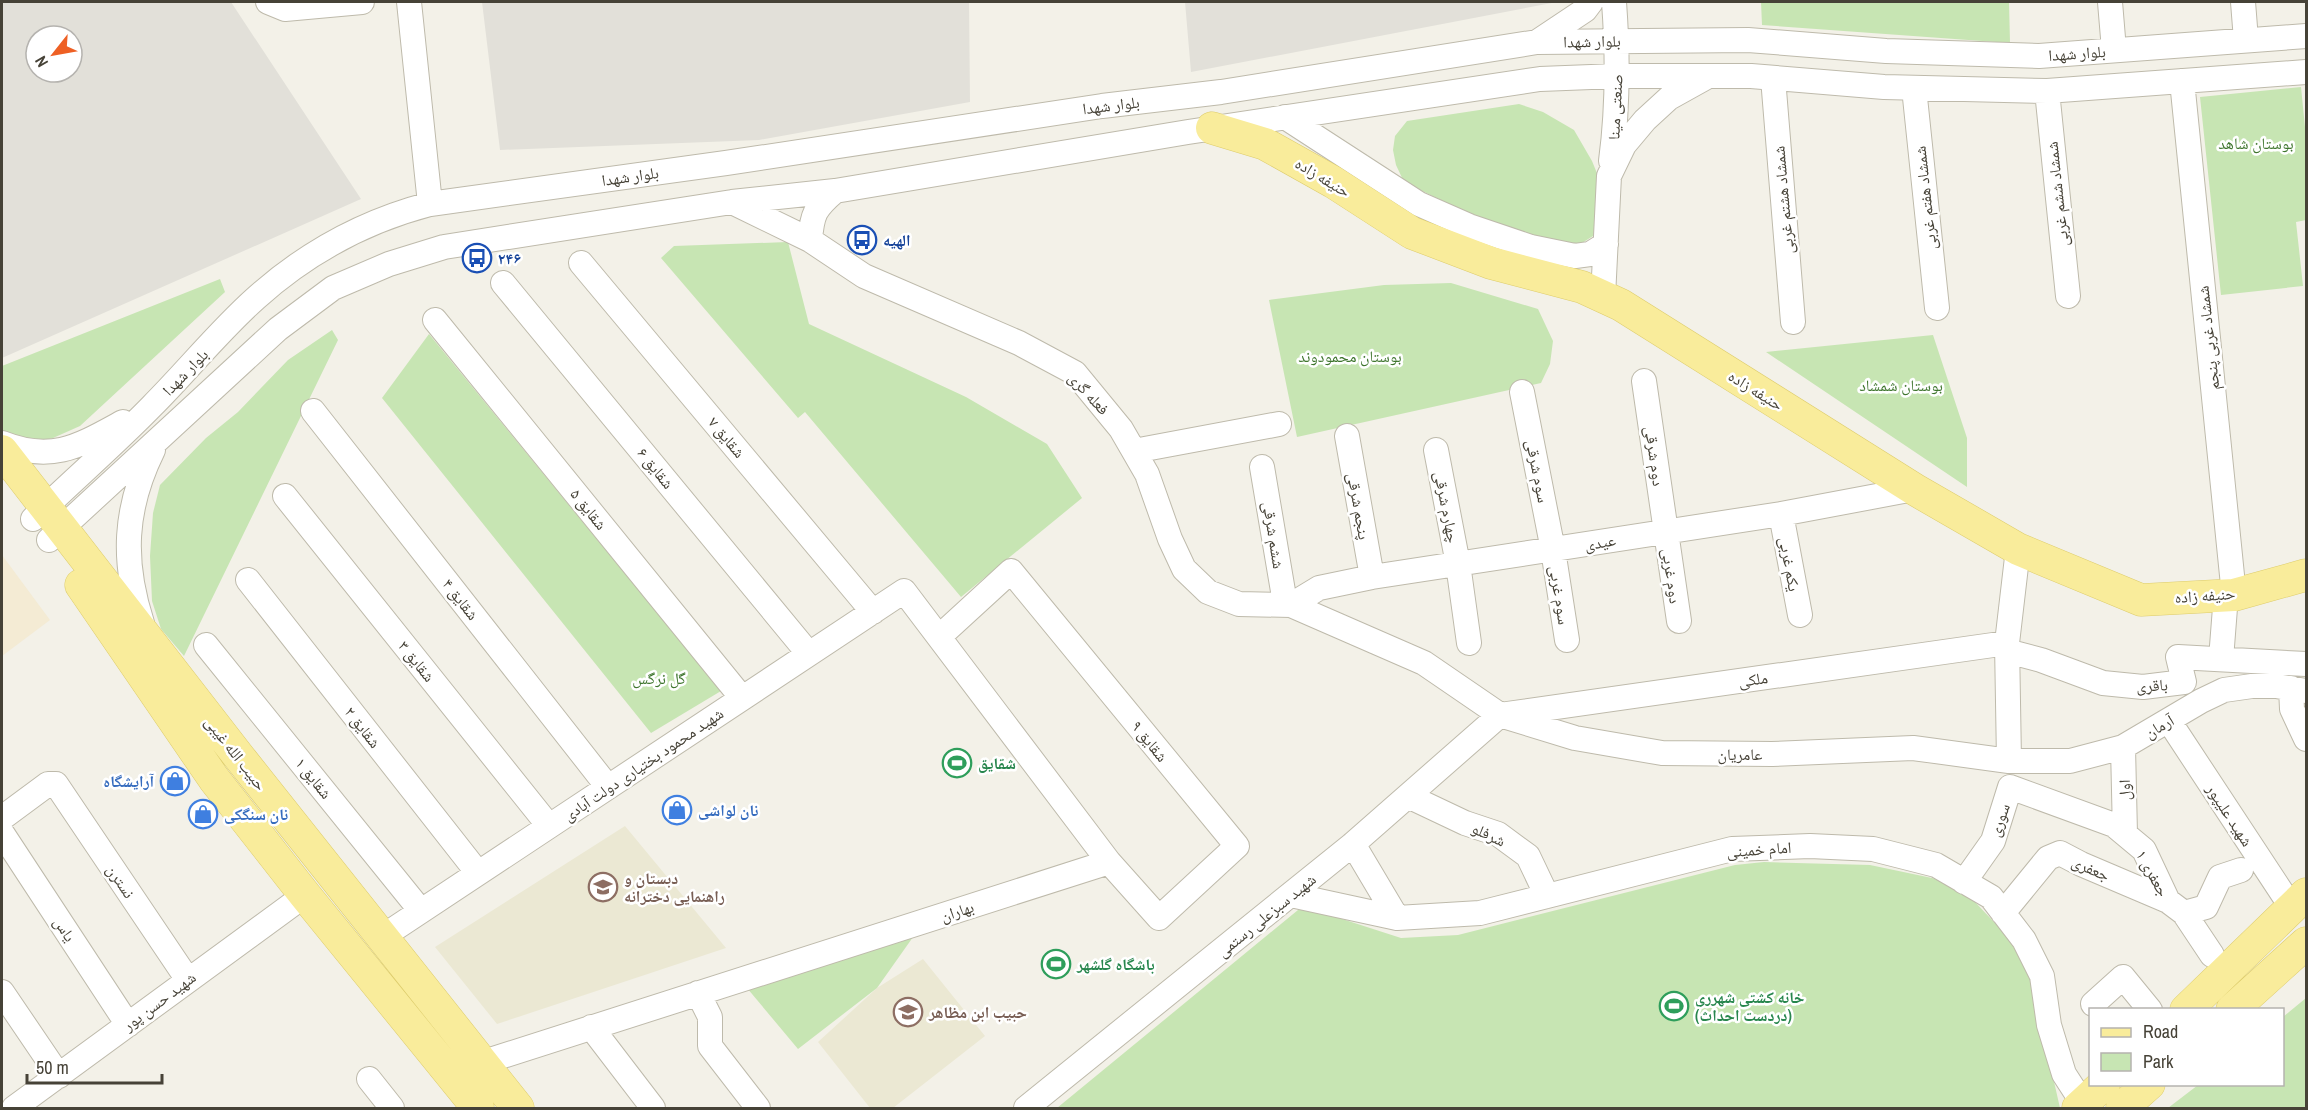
<svg xmlns="http://www.w3.org/2000/svg" width="2308" height="1110" viewBox="0 0 2308 1110" font-family="'Archivo Narrow','Noto Naskh Arabic',sans-serif">
<style>
.commercial{fill:#f4ebd4}
.industrial{fill:#e2e0d9;fill-rule:evenodd}
.education{fill:#ebe8d3}
.green{fill:#c7e5b3}
.lines{fill:none;stroke-linecap:round;stroke-linejoin:round}
.minor-casing{stroke:#bebaab;stroke-width:26}
.major-casing{stroke:#ddcc6c;stroke-width:33}
.minor{stroke:#fff;stroke-width:24}
.major{stroke:#f9ec9b;stroke-width:32}
.labels{text-anchor:middle;stroke-width:5;stroke-linejoin:round;paint-order:stroke}
.street-label{font-size:16px;fill:#464237;stroke:#fff}
.park-label{font-size:16px;fill:#3e752d;stroke:#fff}
.transit-label{font-size:16px;font-weight:bold;fill:#164399;stroke:#fff;text-anchor:start}
.leisure-label{font-size:16px;font-weight:bold;fill:#27864d;stroke:#fff;text-anchor:start}
.shop-label{font-size:16px;font-weight:bold;fill:#366cbe;stroke:#fff;text-anchor:start}
.education-label{font-size:16px;font-weight:bold;fill:#785e54;stroke:#fff;text-anchor:start}
</style>
<rect width="100%" height="100%" fill="#f3f1e8"/>
<path class="commercial" d="M2,555L50,620L2,656Z"/>
<path class="industrial" d="M2,2H231L361,199L2,358ZM36,36H72V72H36Z
M482,2H969L970,102L759,140L500,150Z
M1185,2H1557L1191,72Z"/>
<path class="education" d="M625,826L726,948L497,1024L435,947Z
M923,959L985,1036L893,1108H870L818,1042L877,988Z"/>
<path class="green" d="M1761,2H2009L2010,43L1762,25Z
M2301,87L2306,137V220L2296,222L2303,286L2221,295L2200,97Z
M1519,104L1543,112L1574,130L1592,161L1601,183V231L1574,248L1492,225L1404,182L1396,165L1393,150L1395,136L1407,121Z
M788,242L809,324L966,397L1047,444L1082,498L961,597L805,412L798,418L661,258L674,246Z
M220,279L225,292L80,426L53,438L28,444L2,436V366Z
M1451,283L1538,309L1553,341L1550,364L1541,383L1297,437L1269,300L1384,285Z
M332,330L338,340L184,656L161,629L152,601L150,556L153,513L160,485L206,438L238,412L288,360Z
M429,334L721,691L651,733L382,398Z
M1933,335L1967,438V487L1766,352Z
M1764,862L1870,865L1932,878L1954,886L1975,902L2012,941L2030,976L2060,1108H1057L1298,910L1308,908L1401,938L1458,935L1735,865Z
M918,930L877,988L798,1049L747,988Z
M2306,998V1108H2168L2198,1085L2282,1084L2283,1017Z"/>
<g class="lines">
<g class="minor-casing">
<path id="minor" d="M268,2L285,9L362,2
M409,2L430,204
M2110,2L2114,50
M2243,2L2246,40
M1537,42L1585,10L1591,2
M1773,78L1793,322
M2182,81L2234,595
M1914,88L1937,308
M2047,91L2068,296
M1285,117L1419,204L1469,226L1531,247L1575,256L1590,254L1606,244
M1611,161C1618,108 1618,55 1614,2
M732,202L810,240L864,276L1019,343L1075,373L1121,429L1147,474L1170,539L1184,569L1208,592L1239,604L1291,605L1424,663L1500,715L1575,738L1662,753L1772,754L1913,748L2009,761H2070L2123,747L2201,701L2224,690L2252,686H2276L2306,691
M810,240C812,214 815,208 835,191
M581,263L873,612
M503,283L809,654
M1603,297L1609,176L1624,145L1645,120L1669,98L1705,78
M435,320L742,698
M1644,381L1679,621
M1522,392L1553,550L1567,640
M313,411L608,787
M1347,436L1372,577
M2,443C52,463 79,446 123,422
M1436,450L1458,564L1469,643
M1134,451L1279,424
M1262,467L1285,603
M285,496L549,826
M1781,514L1800,615
M33,519C72,481 114,445 152,406C187,371 219,331 256,298C306,253 365,221 430,204L726,163L1102,106L1221,92L1537,42L1748,40L1886,51L2039,56L2306,36
M49,540L278,329L333,288L389,264L444,247L732,202L835,191L1188,132L1540,79L1617,76H1751L1884,87L2047,91L2306,72
M248,580L478,873
M1291,605L1319,588L1372,577L1781,514L1914,489
M142,623C122,561 124,509 153,450
M939,637L1011,571L1237,846L1159,918L1109,862
M206,645L421,911
M2007,651L2041,660L2103,683L2143,687L2184,682L2178,657L2306,664
M2221,659L2226,595
M2291,688L2292,709L2306,739
M2169,721L2292,908
M2123,747L2125,834
M2009,761L2007,643L2018,549
M1408,796L1465,823L1498,834L1528,856L1547,896
M2,818L48,784H56L188,980
M2,833L128,1025
M1353,844L1397,918
M1964,882L1993,841L2010,787L2114,825L2144,850L2168,901L2184,913L2212,955
M1291,895L1397,918L1480,913L1732,849L1810,846L1873,849L1936,865L1991,897L2024,940L2042,976L2049,1025L2064,1074L2086,1108
M2003,913L2048,858L2060,853L2081,864L2168,901
M2184,913L2206,907L2220,877L2241,870
M382,937L904,591L1109,862L481,1063
M2,992L59,1076
M698,993L710,1017V1046L758,1108
M2093,1004L2123,977L2150,1010
M591,1027L653,1108
M369,1079L392,1108
M14,1108L305,895
M1026,1108L1353,844L1500,715L2007,643"/>
</g>
<g class="major-casing">
<path id="major" d="M1212,128L1265,144L1333,182L1412,233L1491,263L1582,287L1621,305L1914,489L2018,549L2141,600L2234,595L2306,575
M2,451L240,758L518,1108
M81,585L214,779L305,895L478,1108
M2186,1010L2306,894
M2232,1010L2306,943
M2078,1108L2104,1084
M2122,1108L2149,1084"/>
</g>
<use href="#minor" class="minor"/>
<use href="#major" class="major"/>
</g>
<defs>
<g id="bus-ring" transform="scale(1.5)"><circle r="9.5" fill="#fff" stroke="#1a4fb4" stroke-width="1.5"/><path d="M-5-6H5V4H4V6H2V4H-2V6H-4V4H-5ZM-3.5-4V0h7V-4ZM-3.5 1.2v1.5H-2V1.2ZM2 1.2v1.5H3.5V1.2Z" fill="#1a4fb4"/></g>
<g id="stadium-ring" transform="scale(1.5)"><circle r="9.5" fill="#fff" stroke="#2e9e5b" stroke-width="1.5"/><path d="M0-5a6.5 5 0 1 0 0 10a6.5 5 0 1 0 0-10ZM-3.5-1.8h7v3.6h-7Z" fill="#2e9e5b"/></g>
<g id="shop-ring" transform="scale(1.5)"><circle r="9.5" fill="#fff" stroke="#3f7fe0" stroke-width="1.5"/><path d="M-5-2.5h2.3a2.7 3.5 0 0 1 5.4 0H5L5.5 6h-11ZM-1.5-2.5h3a1.5 2.3 0 0 0-3 0Z" fill="#3f7fe0"/></g>
<g id="school-ring" transform="scale(1.5)"><circle r="9.5" fill="#fff" stroke="#8d6e63" stroke-width="1.5"/><path d="M0-5L7-2L0 1L-7-2ZM-4 1L0 2.5L4 1V4Q0 6-4 4Z" fill="#8d6e63"/></g>
</defs>
<g fill-rule="evenodd">
<use href="#bus-ring" x="862" y="240"/>
<use href="#bus-ring" x="477" y="258"/>
<use href="#stadium-ring" x="957" y="763"/>
<use href="#shop-ring" x="175" y="781"/>
<use href="#shop-ring" x="677" y="810"/>
<use href="#shop-ring" x="203" y="814"/>
<use href="#school-ring" x="603" y="887"/>
<use href="#stadium-ring" x="1056" y="964"/>
<use href="#stadium-ring" x="1674" y="1006"/>
<use href="#school-ring" x="908" y="1012"/>
</g>
<g class="labels">
<g class="street-label">
<text transform="translate(1592 41) rotate(-1)" y="6">بلوار شهدا</text>
<text transform="translate(2077 53) rotate(-4)" y="6">بلوار شهدا</text>
<text transform="translate(1111 105) rotate(-7)" y="6">بلوار شهدا</text>
<text transform="translate(1615 107) rotate(-87)" y="6">صنعتی مینا</text>
<text transform="translate(630 176) rotate(-8)" y="6">بلوار شهدا</text>
<text transform="translate(1323 177) rotate(31)" y="6">حنیفه زاده</text>
<text transform="translate(2057 194) rotate(-96)" y="6">شمشاد ششم غربی</text>
<text transform="translate(1925 198) rotate(-96)" y="6">شمشاد هفتم غربی</text>
<text transform="translate(1783 200) rotate(-95)" y="6">شمشاد هشتم غربی</text>
<text transform="translate(2208 338) rotate(-96)" y="6">شمشاد غربی پنجم</text>
<text transform="translate(185 372) rotate(-46)" y="6">بلوار شهدا</text>
<text transform="translate(1756 390) rotate(32)" y="6">حنیفه زاده</text>
<text transform="translate(1089 393) rotate(47)" y="6">فعله گری</text>
<text transform="translate(727 437) rotate(50)" y="6">شقایق ۷</text>
<text transform="translate(1655 456) rotate(82)" y="6">دوم شرقی</text>
<text transform="translate(656 468) rotate(51)" y="6">شقایق ۶</text>
<text transform="translate(1538 471) rotate(79)" y="6">سوم شرقی</text>
<text transform="translate(1359 506) rotate(80)" y="6">پنجم شرقی</text>
<text transform="translate(1447 507) rotate(79)" y="6">چهارم شرقی</text>
<text transform="translate(589 509) rotate(51)" y="6">شقایق ۵</text>
<text transform="translate(1274 535) rotate(81)" y="6">ششم شرقی</text>
<text transform="translate(1600 542) rotate(-10)" y="6">عیدی</text>
<text transform="translate(1790 564) rotate(80)" y="6">یکم غربی</text>
<text transform="translate(1672 576) rotate(82)" y="6">دوم غربی</text>
<text transform="translate(1560 595) rotate(81)" y="6">سوم غربی</text>
<text transform="translate(2205 595) rotate(-4)" y="6">حنیفه زاده</text>
<text transform="translate(461 599) rotate(52)" y="6">شقایق ۴</text>
<text transform="translate(417 661) rotate(51)" y="6">شقایق ۳</text>
<text transform="translate(1753 679) rotate(-8)" y="6">ملکی</text>
<text transform="translate(2152 685) rotate(-3)" y="6">باقری</text>
<text transform="translate(2159 726) rotate(-30)" y="6">آرمان</text>
<text transform="translate(363 727) rotate(52)" y="6">شقایق ۲</text>
<text transform="translate(1150 741) rotate(51)" y="6">شقایق ۹</text>
<text transform="translate(236 753) rotate(52)" y="6">حبیب الله غیبی</text>
<text x="1740" y="760">عامریان</text>
<text transform="translate(643 764) rotate(-34)" y="6">شهید محمود بختیاری دولت آبادی</text>
<text transform="translate(314 778) rotate(51)" y="6">شقایق ۱</text>
<text transform="translate(2124 790) rotate(-91)" y="6">اول</text>
<text transform="translate(2230 815) rotate(57)" y="6">شهید علیپور</text>
<text transform="translate(1999 820) rotate(-71)" y="6">سوری</text>
<text transform="translate(1489 834) rotate(25)" y="6">شرفلو</text>
<text transform="translate(1759 849) rotate(-4)" y="6">امام خمینی</text>
<text transform="translate(2091 868) rotate(24)" y="6">جعفری</text>
<text transform="translate(2153 873) rotate(61)" y="6">جعفری ۱</text>
<text transform="translate(121 881) rotate(56)" y="6">نسترن</text>
<text transform="translate(957 911) rotate(-18)" y="6">بهاران</text>
<text transform="translate(1266 915) rotate(-39)" y="6">شهید سبزعلی رستمی</text>
<text transform="translate(65 929) rotate(57)" y="6">یاس</text>
<text transform="translate(159 1001) rotate(-37)" y="6">شهید حسن پور</text>
</g>
<g class="park-label">
<text x="2256" y="149">بوستان شاهد</text>
<text x="1350" y="362">بوستان محمودوند</text>
<text x="1901" y="391">بوستان شمشاد</text>
<text x="659" y="684">گل نرگس</text>
</g>
<g class="transit-label">
<text x="883" y="246">الهیه</text>
<text x="498" y="264">۲۴۶</text>
</g>
<g class="leisure-label">
<text x="978" y="769">شقایق</text>
<text x="1077" y="970">باشگاه گلشهر</text>
<text x="1695" y="1003">خانه کشتی شهرری<tspan x="1695" dy="18">(دردست احداث)</tspan></text>
</g>
<g class="shop-label">
<text x="154" y="787" text-anchor="end">آرایشگاه</text>
<text x="698" y="816">نان لواشی</text>
<text x="224" y="820">نان سنگکی</text>
</g>
<g class="education-label">
<text x="624" y="884">دبستان و<tspan x="624" dy="18">راهنمایی دخترانه</tspan></text>
<text x="929" y="1018">حبیب ابن مظاهر</text>
</g>
</g>
<rect width="2308" height="1110" fill="none" stroke="#464237" stroke-width="6"/>
<rect x="2089" y="1008" width="195" height="78" fill="#ffffff" stroke="#b5b3af" stroke-width="1.5"/>
<rect x="2101" y="1028" width="30" height="9" fill="#f9ec9b" stroke="#b5b3af" stroke-width="1.5"/>
<text x="2143" y="1038" font-size="18" fill="#464237">Road</text>
<rect x="2101" y="1053" width="30" height="18" fill="#c7e5b3" stroke="#b5b3af" stroke-width="1.5"/>
<text x="2143" y="1068" font-size="18" fill="#464237">Park</text>
<g transform="translate(54 54) rotate(239)"><circle r="28" fill="#ffffff" stroke="#b5b3af" stroke-width="1.5"/>
<path d="M0-4.5L10 22L0 15L-10 22Z" fill="#ee6024"/>
<text y="-9" font-size="16" font-weight="bold" text-anchor="middle" fill="#464237">N</text>
</g>
<path d="M27 1074v9h135v-9" fill="none" stroke="#464237" stroke-width="3"/>
<text x="36" y="1074" font-size="18" fill="#464237" stroke="#ffffff" stroke-width="4.5" paint-order="stroke">50 m</text>
</svg>
